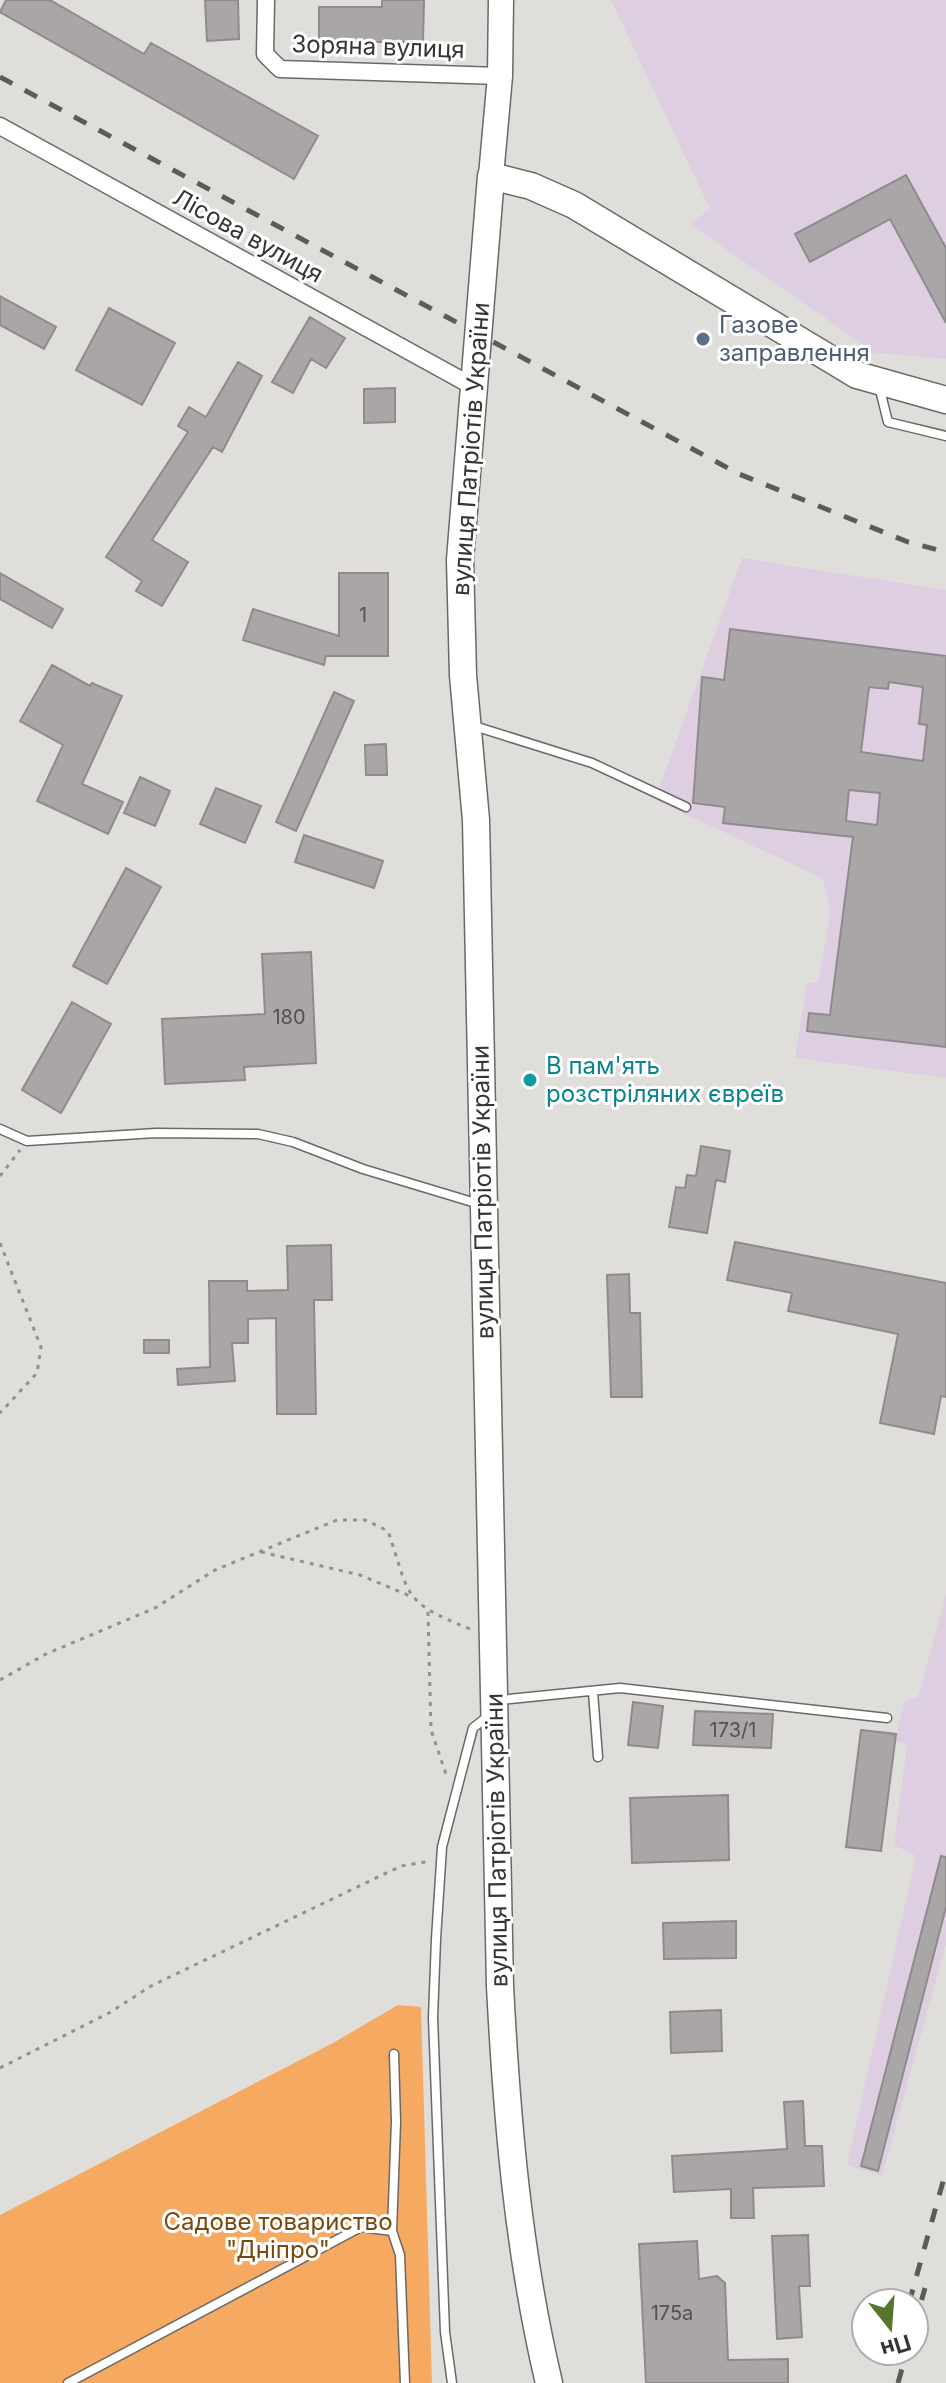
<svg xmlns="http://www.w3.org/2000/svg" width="946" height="2383" viewBox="0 0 946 2383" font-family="Inter,sans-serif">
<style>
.industrial{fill:#decee1}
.green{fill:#f6aa61}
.building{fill:#aaa6a8;stroke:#8f8b8d;stroke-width:2;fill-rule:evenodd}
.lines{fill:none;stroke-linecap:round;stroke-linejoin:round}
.lane-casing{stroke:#6b6866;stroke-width:11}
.street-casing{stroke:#6b6866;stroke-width:19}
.secondary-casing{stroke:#6b6866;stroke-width:27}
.primary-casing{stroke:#6b6866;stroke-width:29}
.path{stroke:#93918f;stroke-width:3;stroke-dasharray:4 6;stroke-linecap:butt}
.lane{stroke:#fff;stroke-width:8}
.street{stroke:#fff;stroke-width:16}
.secondary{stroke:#fff;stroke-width:24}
.primary{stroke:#fff;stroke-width:26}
.rail{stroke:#5c5b5a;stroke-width:5;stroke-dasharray:14 14;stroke-linecap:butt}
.service-dot{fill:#5c6f8a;stroke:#fff;stroke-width:3}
.culture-dot{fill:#0f9aa8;stroke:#fff;stroke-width:3}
.labels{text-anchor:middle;stroke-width:6;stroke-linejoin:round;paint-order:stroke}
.number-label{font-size:20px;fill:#535151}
.street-label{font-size:24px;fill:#363534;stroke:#fff}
.service-label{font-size:24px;fill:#4e5e75;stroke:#fff;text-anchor:start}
.culture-label{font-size:24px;fill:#0d838f;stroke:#fff;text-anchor:start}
.park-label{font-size:24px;fill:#7a480f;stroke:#fff}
</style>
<rect width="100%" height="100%" fill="#e0dedb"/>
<path class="industrial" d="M611,0H946V359L875,353L690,224L710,209Z
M742,558L946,590V1078L795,1058L807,983L818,982L831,911L822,878L655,800Z
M946,1595V1944L882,2176L847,2165L916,1856L894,1845L907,1745L895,1741L904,1702L918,1697Z"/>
<path class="green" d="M398,2005L421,2007L432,2383H0V2215L333,2043Z"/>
<path class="building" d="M6,0H50L144,54L151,43L318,136L294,179L0,12Z
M205,0H238L239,39L207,41Z
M382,0H424L423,42H319V7H382Z
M906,175L946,248V323L890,219L810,262L795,234Z
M0,296L56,327L44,349L0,325Z
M109,308L175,343L142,405L76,370Z
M310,317L345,338L326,368L311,359L293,393L272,382Z
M238,362L262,376L222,452L213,447L152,540L188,562L162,606L136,591L142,581L106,557L188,432L178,426L189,407L206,417Z
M395,388V422L364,423V389Z
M0,573L63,609L52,628L0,599Z
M339,573H388V656H326L324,665L243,640L253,609L339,636Z
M730,629L946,656V1047L807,1031L809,1013L830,1015L853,837L723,823L725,807L693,803L702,677L724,680ZM889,682L923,687L919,724L927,725L923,761L861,752L869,687L888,689ZM849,790L880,793L877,825L846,821Z
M52,665L90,686L92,683L122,696L82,784L123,802L108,834L37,801L63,745L20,721Z
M334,692L354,701L296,831L276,822Z
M386,744L387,775H366L365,745Z
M140,777L170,791L155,826L124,813Z
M216,788L261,806L245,843L200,824Z
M304,835L383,861L374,888L295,862Z
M126,868L161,887L107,984L73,966Z
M311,952L316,1063L244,1067L245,1080L165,1084L162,1019L265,1014L262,954Z
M72,1002L111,1024L61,1113L22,1090Z
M701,1146L730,1151L725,1182L716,1180L707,1233L669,1227L676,1187L685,1188L687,1175L696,1176Z
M735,1242L946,1283V1397L941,1396L934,1434L880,1423L898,1334L788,1311L792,1293L727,1280Z
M331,1245L332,1300H314L316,1414H277L276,1318L248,1319V1343H232L235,1381L178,1385L177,1369L210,1367L209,1281H247V1291L288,1290L287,1246Z
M629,1274L630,1313H640L642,1397H611L607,1275Z
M144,1340H169V1353H144Z
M633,1702L663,1706L658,1748L628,1745Z
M695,1711L773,1714L771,1748L693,1745Z
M861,1730L896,1734L881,1851L846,1847Z
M728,1795L729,1860L632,1863L630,1798Z
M941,1856L946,1857V1907L878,2171L861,2166Z
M736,1921V1958L664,1959L663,1923Z
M721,2010L722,2051L671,2053L670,2012Z
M803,2101L805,2146H822L824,2186L753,2188L754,2218H731V2189L674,2192L672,2156L787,2149L784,2102Z
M808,2235L810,2286H799L802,2337L777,2339L772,2236Z
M697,2241L699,2279L717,2276L725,2283L728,2360L788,2359V2383H646L639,2244Z"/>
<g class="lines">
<g class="lane-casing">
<path id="lane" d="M879,386L888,422L946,436
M471,725L592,763L686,807
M0,1129L27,1141L156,1133L258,1134L293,1142L363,1169L479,1204
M593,1692L598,1757
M499,1700L620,1688L887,1718
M394,2054L396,2122L392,2231L400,2255L405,2383
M68,2383L361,2227L392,2231
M452,2383L445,2332L433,2018L436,1939L442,1847L473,1728L487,1717"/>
</g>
<g class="street-casing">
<path id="street" d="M266,0L265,54L280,69L500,76
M0,126L474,387"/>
</g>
<g class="secondary-casing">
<path id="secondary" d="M491,176L500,76L501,0"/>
</g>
<g class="primary-casing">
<path id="primary" d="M549,2383C518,2252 507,2121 500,1986L476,820L463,675L460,560L491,176L531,186L574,205L857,375L946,400"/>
</g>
<path class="path" d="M0,1176L20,1150
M0,1243L41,1347L37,1373L0,1413
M261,1552L360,1575L410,1596
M428,1612L431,1730L447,1777
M0,1680L46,1654L155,1608L215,1570L337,1520H365L388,1531C411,1598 401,1601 470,1629
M0,2068L109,2013L151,1986L401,1866L431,1861"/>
<use href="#lane" class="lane"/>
<use href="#street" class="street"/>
<use href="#secondary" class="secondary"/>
<use href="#primary" class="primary"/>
<path class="rail" d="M0,77L739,474L908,542L946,552
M909,2303L946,2171
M914,2327L925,2288
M898,2383L907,2351"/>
</g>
<circle class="service-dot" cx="703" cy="339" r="8"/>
<circle class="culture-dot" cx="530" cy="1080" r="8"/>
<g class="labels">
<g class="number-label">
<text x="363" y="622">1</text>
<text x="289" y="1024">180</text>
<text x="733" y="1737">173/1</text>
<text x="672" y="2320">175а</text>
</g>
<g class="street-label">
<text transform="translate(378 47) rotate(2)" y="8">Зоряна вулиця</text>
<text transform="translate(248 236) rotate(29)" y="8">Лісова вулиця</text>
<text transform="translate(471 449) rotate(-86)" y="8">вулиця Патріотів України</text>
<text transform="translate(483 1192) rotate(-91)" y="8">вулиця Патріотів України</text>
<text transform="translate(497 1840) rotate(-91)" y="8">вулиця Патріотів України</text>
</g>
<g class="service-label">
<text x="719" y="333">Газове<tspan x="719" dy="28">заправлення</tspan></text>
</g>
<g class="culture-label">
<text x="546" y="1074">В пам'ять<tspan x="546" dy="28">розстріляних євреїв</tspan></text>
</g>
<g class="park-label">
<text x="278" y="2230">Садове товариство<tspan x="278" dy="28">"Дніпро"</tspan></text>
</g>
</g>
<g transform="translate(890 2327) rotate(163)"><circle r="38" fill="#ffffff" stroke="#afaeae" stroke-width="2"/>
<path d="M0-6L14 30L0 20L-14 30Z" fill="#56762c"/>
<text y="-12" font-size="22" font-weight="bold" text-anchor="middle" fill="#363534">Пн</text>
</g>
</svg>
